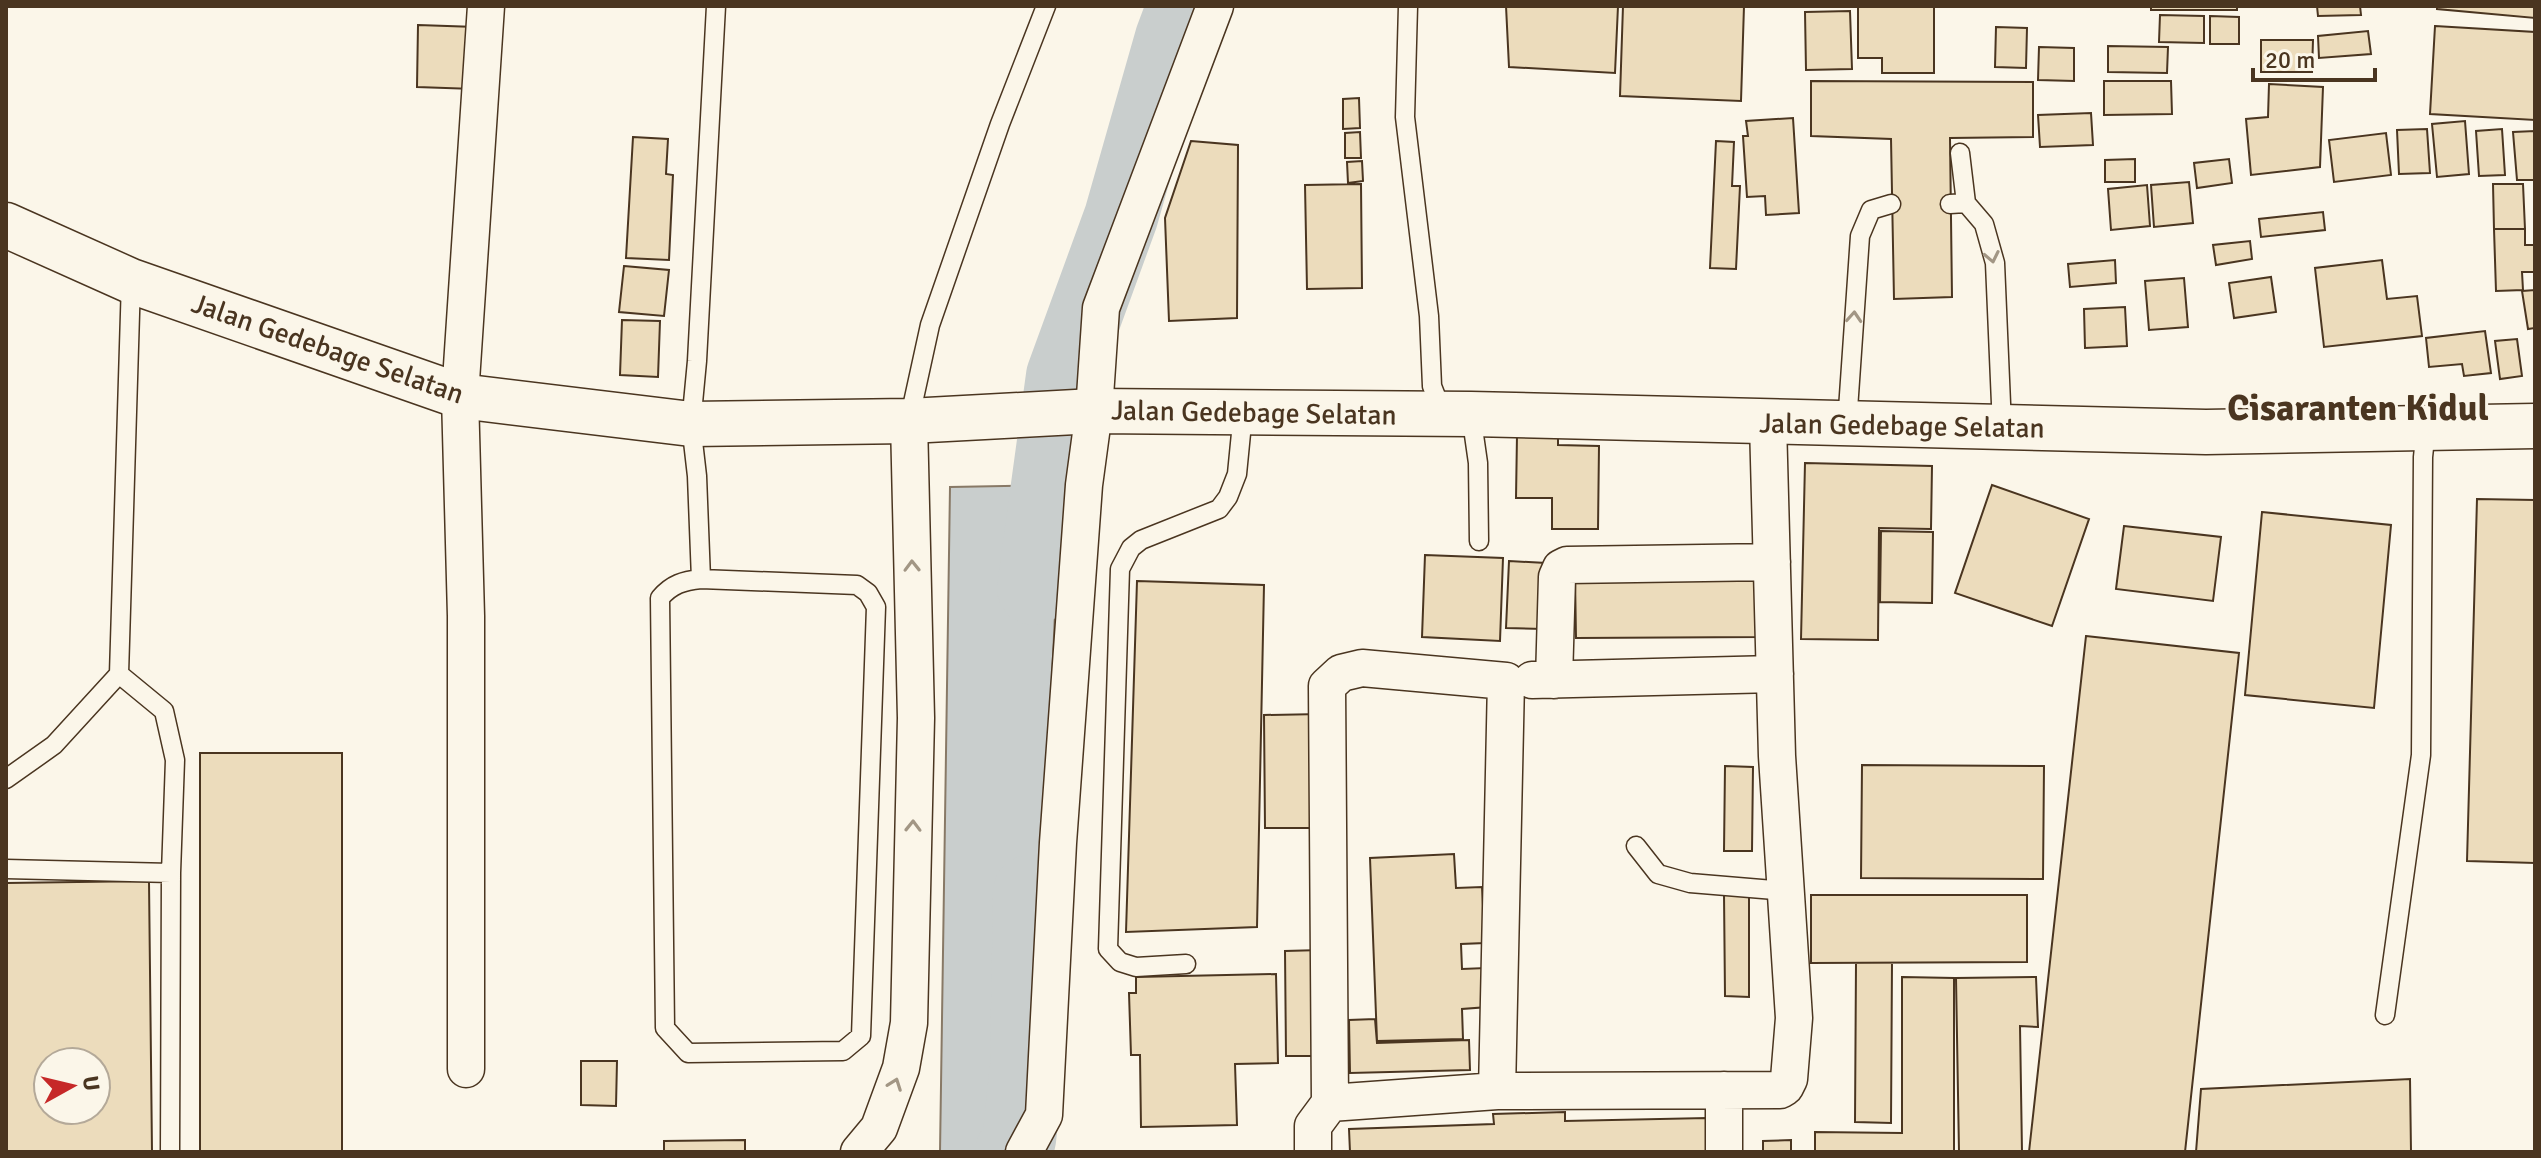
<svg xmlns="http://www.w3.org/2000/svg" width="2541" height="1158" viewBox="0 0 2541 1158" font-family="Signika,sans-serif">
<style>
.water{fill:#c9cecd;stroke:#887966;stroke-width:2}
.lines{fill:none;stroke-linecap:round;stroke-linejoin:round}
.river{stroke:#c9cecd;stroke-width:74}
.building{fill:#ecdcbc;stroke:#4a3520;stroke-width:2;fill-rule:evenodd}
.lane-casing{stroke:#4a3520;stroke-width:21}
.street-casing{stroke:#4a3520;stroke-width:39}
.primary-casing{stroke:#4a3520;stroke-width:47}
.lane{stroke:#fbf6e9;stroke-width:18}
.street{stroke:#fbf6e9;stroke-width:36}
.primary{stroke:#fbf6e9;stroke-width:44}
.oneway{stroke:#a29684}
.labels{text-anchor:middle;stroke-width:6;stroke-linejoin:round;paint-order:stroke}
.street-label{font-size:28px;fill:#4a3520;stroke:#fbf6e9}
.district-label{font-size:36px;font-weight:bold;fill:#4a3520;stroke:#fbf6e9}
</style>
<rect width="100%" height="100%" fill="#fbf6e9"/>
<path class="water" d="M1061,485L1040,936L997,1147L995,1152H940L950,487Z"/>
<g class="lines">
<path class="river" d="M1034,588L1063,376L1121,217L1172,38L1184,6
M1012,1152L1019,1140L1027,1067L1030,892"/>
</g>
<path class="building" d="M1506,6H1618L1615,73L1509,67Z
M1623,6H1744L1741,101L1620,96Z
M1858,6H1934V73H1882V58H1858Z
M2151,6H2237V10H2151Z
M2317,6H2360L2361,15L2318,16Z
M2437,6H2535V18L2437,9Z
M1850,11L1852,69L1806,70L1805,12Z
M2160,15L2204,16V43L2159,42Z
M2210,16L2239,17V44H2210Z
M418,25L476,27L474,89L417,87Z
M2435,26L2535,32V120L2430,114Z
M1996,27L2027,28L2026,68L1995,67Z
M2368,31L2371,54L2319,58L2318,36Z
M2261,40H2313L2312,72H2261Z
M2108,46L2168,47L2167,73L2108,72Z
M2039,47L2074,48V81L2038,80Z
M1811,81L2033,82V137L1950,138L1952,297L1894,299L1891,139L1811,136Z
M2104,81H2171L2172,114L2104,115Z
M2269,84L2323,87L2320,167L2251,175L2246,119L2268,117Z
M1359,98L1360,128L1343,129V99Z
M2091,113L2093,145L2040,147L2038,115Z
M1793,118L1799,213L1766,215L1765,196L1747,197L1743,136H1748L1746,121Z
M2465,121L2469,174L2437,177L2432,124Z
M2427,129L2430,173L2399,174L2397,130Z
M2502,129L2505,175L2479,176L2476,131Z
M2535,131V180H2517L2513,132Z
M1360,132L1361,158H1345V133Z
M2386,133L2391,175L2334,182L2329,140Z
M633,137L668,139L666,174L673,175L669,260L626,258Z
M1191,141L1238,145L1237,318L1169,321L1165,218Z
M1716,141L1734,142L1732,186H1740L1736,269L1710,268Z
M2135,159V182H2105V160Z
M2229,159L2232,183L2197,188L2194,163Z
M1362,161L1363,181L1348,183L1347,162Z
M2189,182L2193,223L2154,227L2151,185Z
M1361,184L1362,288L1307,289L1305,185Z
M2493,184H2523L2525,229H2494Z
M2147,185L2150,226L2111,230L2108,189Z
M2323,212L2325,230L2261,237L2259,219Z
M2494,229H2525V245H2535V272H2522L2523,290L2496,291Z
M2250,241L2252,259L2216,265L2213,245Z
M2115,260L2116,283L2070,287L2068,264Z
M2382,260L2387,299L2417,296L2422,336L2324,347L2315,268Z
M624,266L669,270L664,316L619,312Z
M2271,277L2276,312L2234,318L2229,283Z
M2184,278L2188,327L2149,330L2145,281Z
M2535,290V328L2528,329L2522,291Z
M2125,307L2127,346L2085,348L2084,309Z
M622,320L660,321L658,377L620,375Z
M2485,331L2491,373L2464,376L2462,364L2429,367L2426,338Z
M2517,339L2522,376L2500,379L2495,341Z
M1517,435L1558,436V445L1599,446L1598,529H1552V498H1516Z
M1805,463L1932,466L1931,529L1879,528L1878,640L1801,639Z
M1992,485L2089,519L2052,626L1955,593Z
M2477,499L2535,500V863L2467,861Z
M2262,512L2391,525L2374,708L2245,695Z
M2124,526L2221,537L2213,601L2116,589Z
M1881,531L1933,532L1932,603L1880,602Z
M1425,555L1503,558L1500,641L1422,637Z
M1509,561L1546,563L1543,629L1506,628Z
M1762,575V637L1576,638L1575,577Z
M1137,581L1264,585L1257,927L1126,932Z
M2086,636L2239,653L2185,1152H2029Z
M1321,714L1322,828H1265L1264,715Z
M200,753H342V1152H200Z
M1862,765L2044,766L2043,879L1861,878Z
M1725,766L1753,767L1752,851H1724Z
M1454,854L1456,888L1482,887L1485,943L1461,944L1462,969L1486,968L1488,1007L1462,1009L1463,1039L1377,1041L1370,858Z
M149,881L152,1152H6V883ZM48,1062H96V1110H48Z
M1724,894H1749V997L1725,996Z
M1811,895H2027V962L1811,963Z
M1321,950L1323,1056H1286L1285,951Z
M1856,963H1892L1891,1123L1855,1122Z
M1276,974L1278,1063L1235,1064L1237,1125L1141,1127L1140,1055H1131L1129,993H1136V977Z
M1902,977L1954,978V1152H1815V1132L1902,1133Z
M2036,977L2038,1027L2020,1026L2022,1152H1959L1956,978Z
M1375,1019L1377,1043L1469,1040L1470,1070L1350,1073L1349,1020Z
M581,1061H617L616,1106L581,1105Z
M2410,1079L2411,1152H2196L2201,1089Z
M1565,1112V1121L1707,1118L1708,1152H1350L1349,1129L1494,1124L1493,1114Z
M745,1140V1152H664V1141Z
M1791,1140V1152H1763V1141Z"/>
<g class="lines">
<g class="lane-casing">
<path id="lane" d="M1408,6L1405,117L1429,316L1432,386L1443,414
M1960,153L1966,203
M1950,204L1966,203L1984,224L1995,263L2002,427
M1471,414L1478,463L1479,541
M909,421L930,325L1000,124L1046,6
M1847,424L1860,236L1871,210L1891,204
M701,579L857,585L868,593L876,607L861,1036L843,1051L688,1053L665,1028L660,598C672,584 683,581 701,579L697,476L691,424L697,361L716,6
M119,674L164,711L175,760L171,873
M6,779L54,745L119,674L131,281
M1636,846L1658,874L1690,883L1785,891
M6,869L171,873L170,1152
M1186,964L1136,967L1120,962L1108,949L1120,569L1131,548L1141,540L1219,509L1228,497L1237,474L1243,413
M2385,1015L2421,755L2423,457L2426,429"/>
</g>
<g class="street-casing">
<path id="street" d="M1532,680L1775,674
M1554,680L1557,577L1561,568L1567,565L1772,562
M466,1069V616L460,396L486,6
M1724,1090V1152
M1330,1103L1327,686L1341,673L1362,668L1506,681L1497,1091
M859,1152L879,1128L901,1068L909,1023L916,718L909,421
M1024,1152L1044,1115L1058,843L1084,485L1094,411L1101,308L1215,6
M1313,1152V1126L1330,1103L1497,1091L1780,1090L1785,1087L1789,1079L1794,1018L1777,756L1768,423"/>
</g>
<g class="primary-casing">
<path id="primary" d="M6,225L131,281L460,396L691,424L909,421L1094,411L1471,414L2206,432L2535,426"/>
</g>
<use href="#lane" class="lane"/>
<use href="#street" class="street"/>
<use href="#primary" class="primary"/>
</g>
<defs><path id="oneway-chevron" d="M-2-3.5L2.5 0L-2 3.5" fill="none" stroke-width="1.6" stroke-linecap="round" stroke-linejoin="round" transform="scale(2)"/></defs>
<g class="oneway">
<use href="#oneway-chevron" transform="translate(1992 257) rotate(78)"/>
<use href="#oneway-chevron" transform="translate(1854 317) rotate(-86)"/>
<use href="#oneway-chevron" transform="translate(912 566) rotate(-91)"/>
<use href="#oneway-chevron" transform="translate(913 826) rotate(-89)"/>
<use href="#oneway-chevron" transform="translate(895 1084) rotate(-70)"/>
</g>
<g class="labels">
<g class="street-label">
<text transform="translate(328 348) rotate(19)" y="10">Jalan Gedebage Selatan</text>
<text transform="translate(1254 412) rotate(1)" y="10">Jalan Gedebage Selatan</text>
<text transform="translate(1902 425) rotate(1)" y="10">Jalan Gedebage Selatan</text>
</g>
<g class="district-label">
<text x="2358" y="420">Cisaranten Kidul</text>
</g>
</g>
<rect width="2541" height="1158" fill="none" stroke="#4a3520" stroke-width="16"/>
<g transform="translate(72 1086) rotate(82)"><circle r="38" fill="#fbf6e9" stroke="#b4a999" stroke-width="2"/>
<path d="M0-6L14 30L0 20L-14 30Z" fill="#c62828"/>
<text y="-12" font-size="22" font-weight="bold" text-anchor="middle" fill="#4a3520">U</text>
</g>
<path d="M2253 68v12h122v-12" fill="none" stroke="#4a3520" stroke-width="4"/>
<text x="2265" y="68" font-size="24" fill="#4a3520" stroke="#fbf6e9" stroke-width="6" paint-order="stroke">20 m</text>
</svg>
